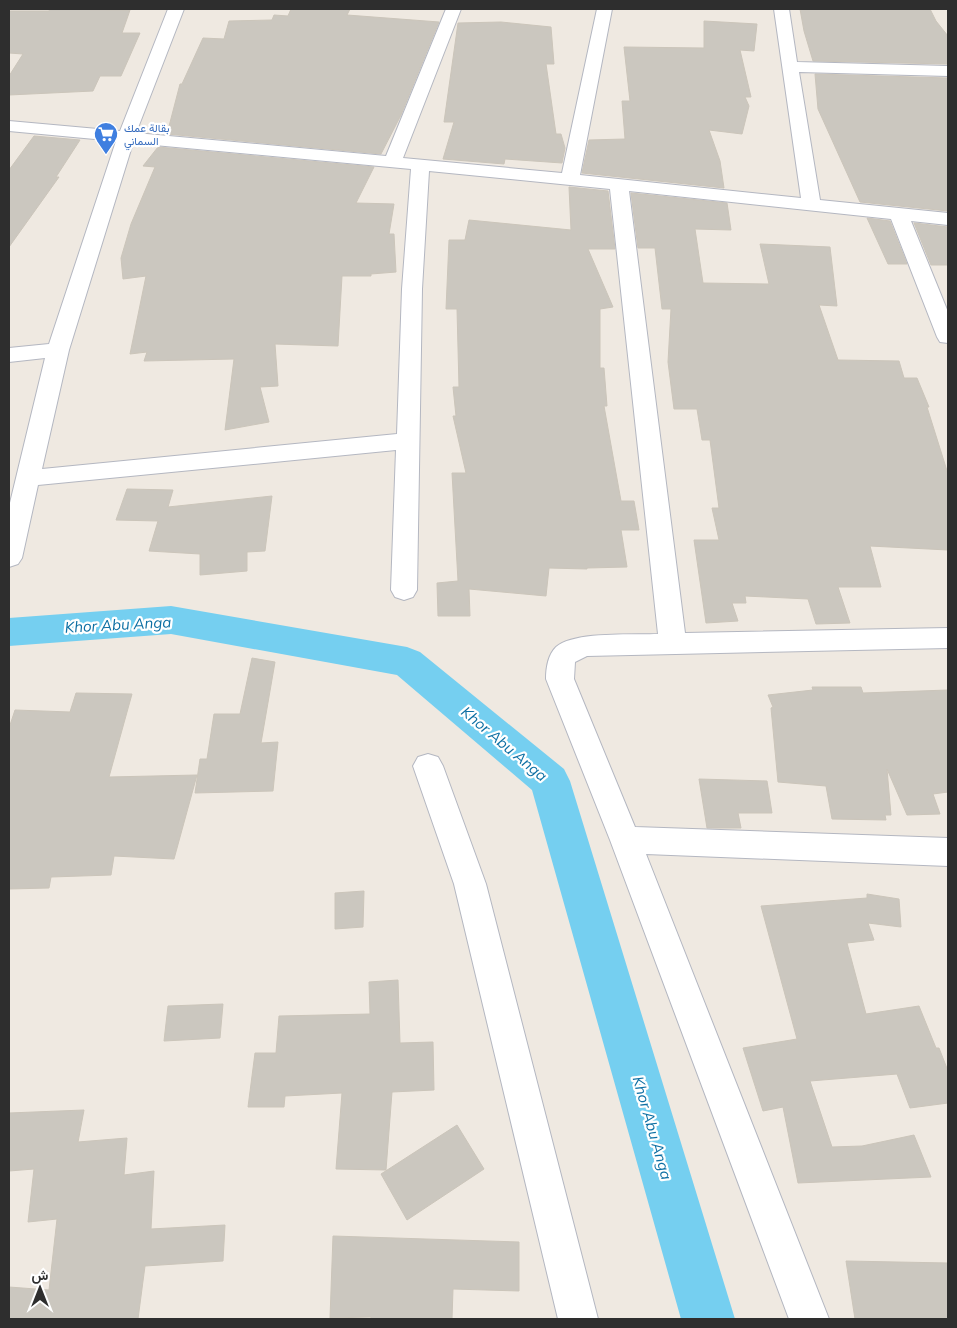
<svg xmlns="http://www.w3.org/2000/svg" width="957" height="1328" viewBox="0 0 957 1328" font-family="Mulish,Vazirmatn,sans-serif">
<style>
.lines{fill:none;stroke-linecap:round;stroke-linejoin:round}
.canal{fill:#75cff0;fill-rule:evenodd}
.building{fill:#cbc7bf;stroke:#cbc5ba}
.minor-casing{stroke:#b4b7c1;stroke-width:2}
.minor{fill:#fff;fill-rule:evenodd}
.labels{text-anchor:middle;stroke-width:4.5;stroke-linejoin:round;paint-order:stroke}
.far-shop-label{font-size:11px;fill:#366cbe;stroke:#fff;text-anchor:start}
.water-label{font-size:15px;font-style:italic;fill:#0d6fa3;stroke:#fff}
</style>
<rect width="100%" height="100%" fill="#efe9e1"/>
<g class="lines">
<path class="canal" d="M171,606L407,647L420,652L564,769L570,781L735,1319H681L532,790L397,675L171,634L9,646V618Z"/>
</g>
<path class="building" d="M50,9L130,10L122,33H140L121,76H100L93,91L9,95V76L23,54L9,53V11H49Z
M291,9H350L347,15L439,22L401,115L381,154L167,134L180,84H182L203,38L224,39L229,21L272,20L274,15L288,16Z
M800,9H930L936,21L948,36V64L813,61L804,31Z
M704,21L757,24L754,51L740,50L751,97H745L749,106L742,134L709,130L720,161L724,188L582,173L589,140L625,139L622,101H630L624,47L704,48Z
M501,22L551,27L554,64H546L556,134H561L565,148L562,163L505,159L504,164L443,159L454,122H444L458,23Z
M815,74L948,78V211L860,202L818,109Z
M34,136L80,140L56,177H59L9,247V170Z
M158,147L374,167L356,203L394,204L389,234H394L396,272L371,274V276H342L338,346L275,344L278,386L260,387L269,422L225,430L234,359L144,361L147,352L130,354L146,276L123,279L121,258L131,224L155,167L143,166Z
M569,187L608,191L615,249H588L613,307L600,309V368H604L607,406H604L621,501H634L639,530H621L627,567L587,568V569L549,568L546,596L469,589L470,616H438L437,583L458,581L452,473H466L453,416H456L453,387H459L457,309H446L449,240H465L469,220L571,230Z
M631,193L727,203L731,230L695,229L703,283L769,284L760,244L830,247L837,306L819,305L838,360L899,361L904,378H917L929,407H927L948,474V550L870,546L881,587H838L850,623L816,624L808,599L745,596L746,603H732L738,621L706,623L694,540H719L712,508H719L710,440H702L697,409H674L668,362L671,309H662L655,248H638Z
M867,218L890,221L907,264H888Z
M914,223L948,227V265H931Z
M127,489L173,490L168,507L272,496L265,551L247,552V571L200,575V554L149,551L158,521L116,520Z
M252,658L275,662L261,743L278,742L273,791L195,793L200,759H207L214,714H240Z
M812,687H861L863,693L948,690V792L933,794L940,814L907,815L887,769L891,815H885L886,820L832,819L826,786L778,782L771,708L773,707L768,695L813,690Z
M76,693L132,694L109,777L197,775L174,859L114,856L111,875L51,877L49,888L9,889V728L15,710L70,712Z
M699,779L767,781L772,813H738L741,828H707Z
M364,891L363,927L335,929V893Z
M867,894L899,899L901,927L868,923L874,940L847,943L866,1014L919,1006L936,1048H939L948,1071V1103L910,1108L897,1074L810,1081L832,1147L862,1146L914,1135L931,1177L798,1183L783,1107L763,1111L743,1048L797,1039L761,906L867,898Z
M398,980L400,1043L433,1042L434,1090L392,1092L386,1170L336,1169L342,1093L285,1096L284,1107H248L255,1053H276L279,1016L370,1014L369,982Z
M223,1004L220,1038L164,1041L168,1006Z
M84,1110L78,1142L127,1138L124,1175L154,1171L151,1229L225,1225L223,1261L145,1266L138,1319H9V1287L49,1290L57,1219L28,1222L34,1169L9,1171V1113Z
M457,1125L484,1169L407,1220L381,1174Z
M333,1236L519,1242V1291L453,1289L452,1319H371V1317L330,1318Z
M846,1261L948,1263V1319H855Z"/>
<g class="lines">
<g class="minor-casing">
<path id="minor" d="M168,9H184L136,133L386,156L446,9H461L403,158L562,173L597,9H612L580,175L801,198L774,9H789L797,62L948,66V76L799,72L820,200L948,213V225L911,221L948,312V343L940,342L937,337L891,219L629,191L685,633L948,628V648L587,656L575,662L574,679L635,827L948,838V866L646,854L829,1319H789L610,840L546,679C546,668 548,655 556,647C574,631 634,635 658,634L610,189L429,171L422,289L417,590L413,597L404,600L395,597L391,590L396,450L38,485L22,558L18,564L9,567V507L45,358L9,362V348L49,344L116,141L9,131V121L120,131ZM133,143L411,169L402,289L397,434L42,469L69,350Z
M428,754L438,757L443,766L486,884L598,1319H558L454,884L413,766L418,757Z"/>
</g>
<use href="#minor" class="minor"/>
</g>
<defs>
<g id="supermarket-pin" transform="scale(1.25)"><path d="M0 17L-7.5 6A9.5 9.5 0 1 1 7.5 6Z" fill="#3f7fe0" stroke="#fff"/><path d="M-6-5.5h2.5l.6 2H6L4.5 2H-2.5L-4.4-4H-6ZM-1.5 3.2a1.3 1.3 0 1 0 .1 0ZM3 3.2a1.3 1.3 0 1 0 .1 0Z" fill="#fff"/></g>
</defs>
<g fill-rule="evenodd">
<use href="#supermarket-pin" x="106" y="134"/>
</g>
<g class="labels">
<g class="far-shop-label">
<text x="124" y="132">بقالة عمك<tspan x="124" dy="13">السماني</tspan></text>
</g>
<g class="water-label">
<text transform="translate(118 625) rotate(-3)" y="5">Khor Abu Anga</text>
<text transform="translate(504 744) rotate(40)" y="5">Khor Abu Anga</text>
<text transform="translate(652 1128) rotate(74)" y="5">Khor Abu Anga</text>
</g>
</g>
<rect width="957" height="1328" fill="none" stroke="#2e2e2e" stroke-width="20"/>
<g transform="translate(40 1288)" stroke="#ffffff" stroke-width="4" paint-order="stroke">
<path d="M0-4L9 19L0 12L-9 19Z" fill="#2e2e2e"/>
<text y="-8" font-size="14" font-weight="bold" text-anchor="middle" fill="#2e2e2e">ش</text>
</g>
</svg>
